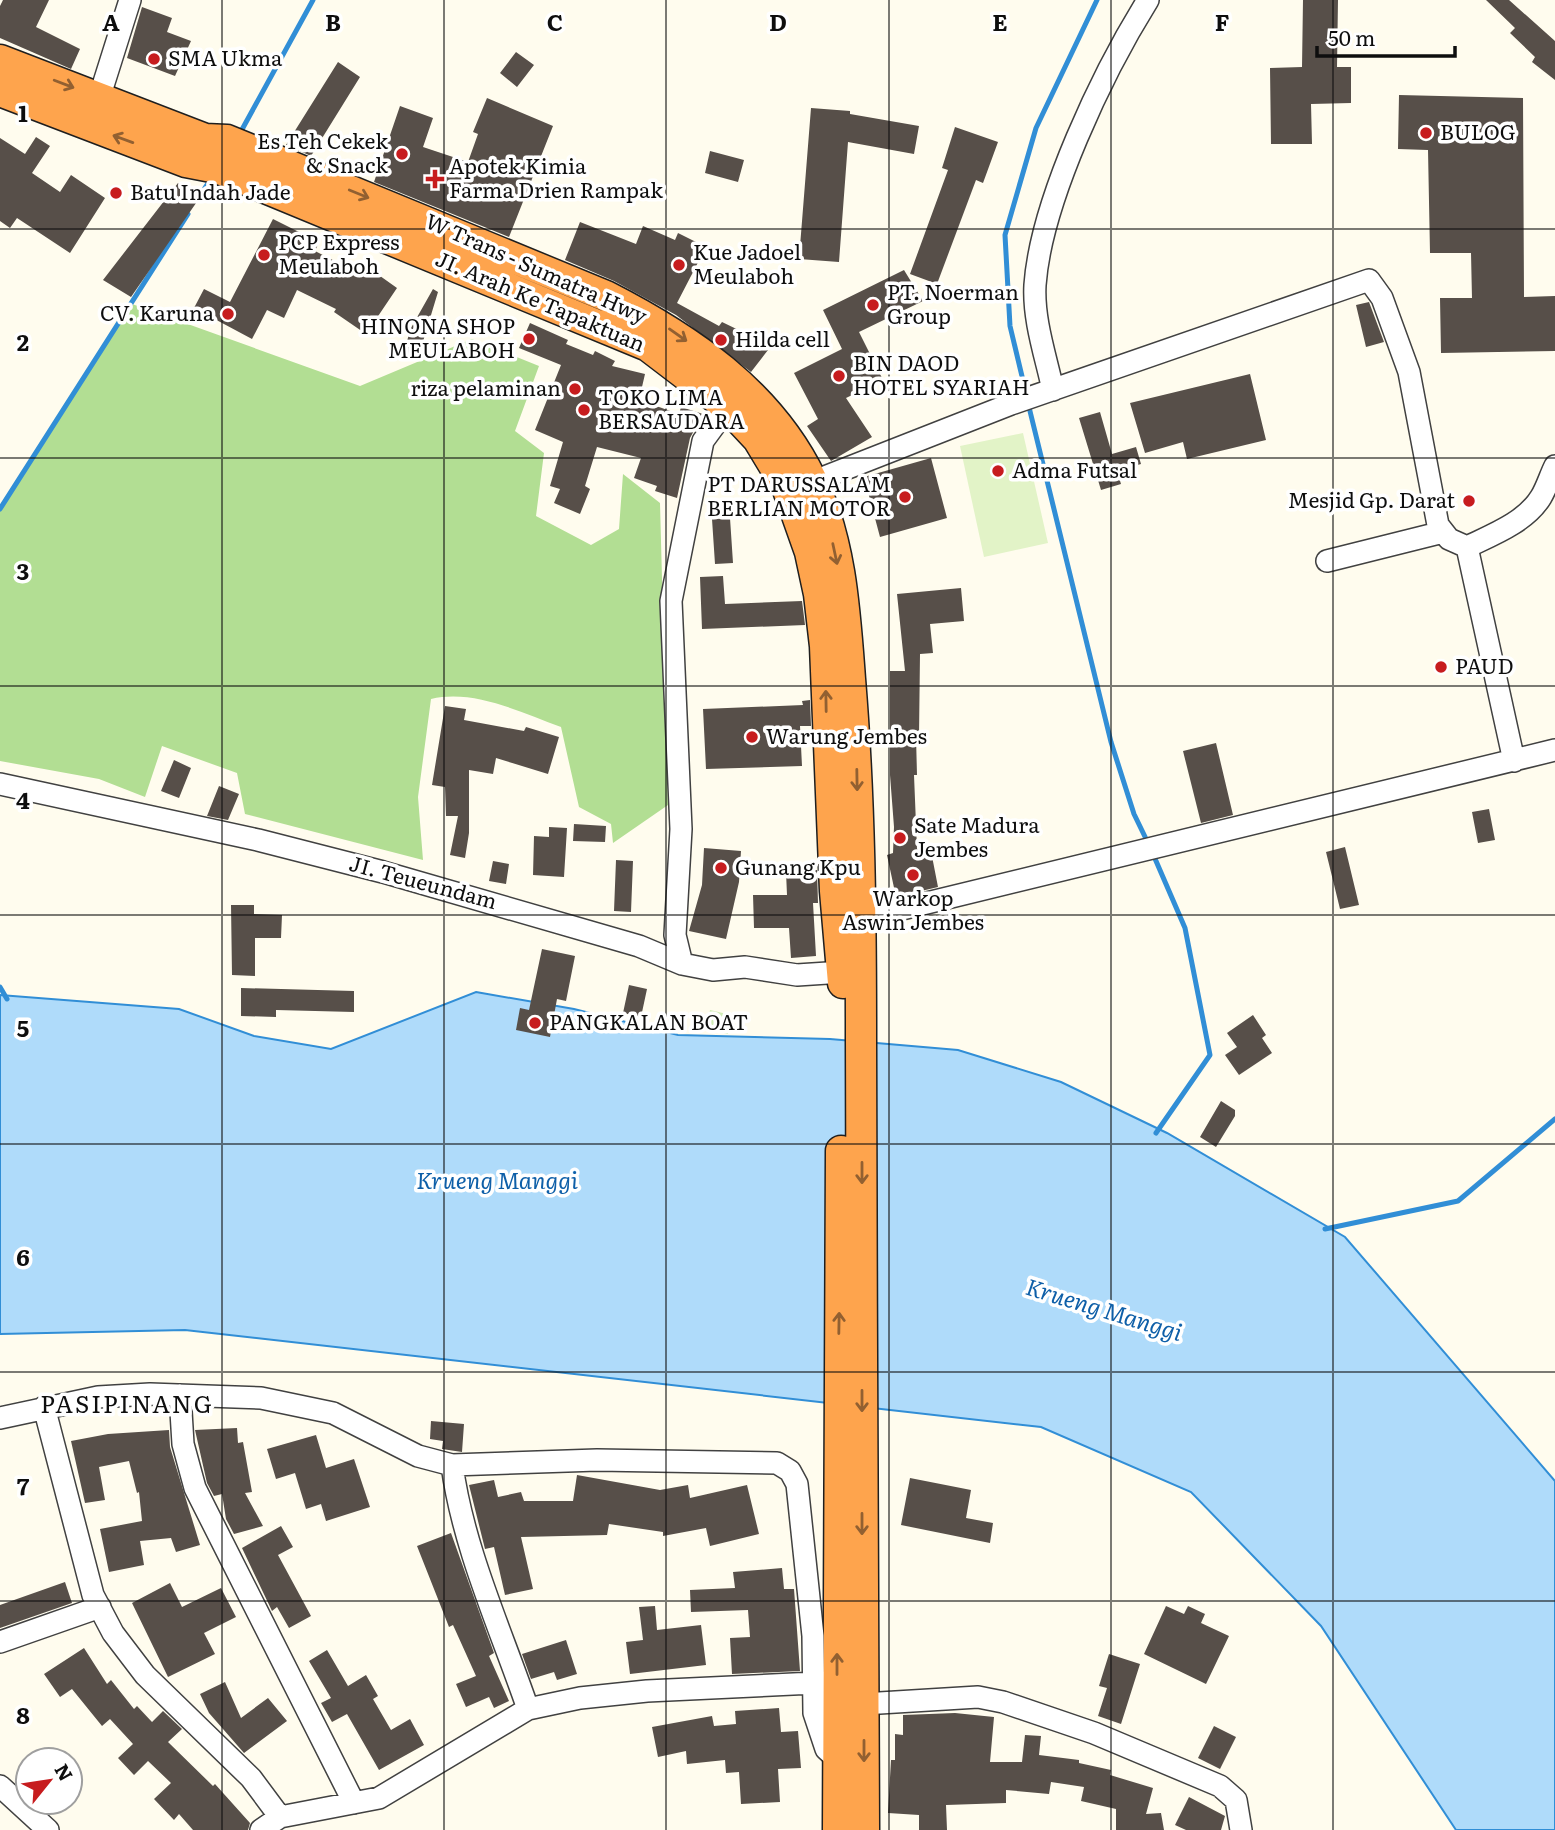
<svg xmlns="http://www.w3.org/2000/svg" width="1555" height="1830" viewBox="0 0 1555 1830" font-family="Literata,serif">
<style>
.green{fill:#d0ecb5}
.forest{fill:#b2de93}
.pitch{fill:#e2f3c7}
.water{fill:#afdbfa;stroke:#318ed6;stroke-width:2}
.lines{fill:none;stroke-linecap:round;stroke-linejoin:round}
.stream{stroke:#318ed6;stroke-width:5}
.building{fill:#574f49}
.minor-casing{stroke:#414141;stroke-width:24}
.highway-casing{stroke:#1f1f1f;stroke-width:33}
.minor{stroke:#fff;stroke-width:21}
.highway{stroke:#fea44d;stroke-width:30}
.oneway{stroke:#926031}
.grid{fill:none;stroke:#0e0e0e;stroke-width:2;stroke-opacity:0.55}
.poi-dot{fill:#c71c1e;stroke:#fff;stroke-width:2.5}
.labels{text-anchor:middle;stroke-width:7;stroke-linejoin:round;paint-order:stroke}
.poi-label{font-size:21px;fill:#0e0e0e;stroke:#fff;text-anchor:start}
.street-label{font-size:21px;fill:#0e0e0e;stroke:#fff}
.water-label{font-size:23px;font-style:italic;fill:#0e5fa8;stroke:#fff}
.quarter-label{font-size:24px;letter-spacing:2px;fill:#0e0e0e;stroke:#fff}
.grid-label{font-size:23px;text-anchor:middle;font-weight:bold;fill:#0e0e0e;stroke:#fff;stroke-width:7;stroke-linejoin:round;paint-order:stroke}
</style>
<rect width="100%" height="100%" fill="#fffcee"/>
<path class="green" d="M710,1010L731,1015L728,1034L706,1029Z"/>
<path class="forest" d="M132,304L360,386L472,339L539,366L515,431L544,453L536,516L591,545L619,529L623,474L660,503L668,805L613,843L611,824L579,807L561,727C520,712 474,689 431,699L418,797L423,860L245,814L237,773L162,746L145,797L99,779L0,761V505Z"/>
<path class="pitch" d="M1023,433L1048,543L984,557L960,446Z"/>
<path class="water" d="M476,992L574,1009L678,1035L830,1039L958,1050L1061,1082L1167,1133L1345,1237L1555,1481V1830H1456L1321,1626L1191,1492L1041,1427L185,1330L0,1334V995L179,1009L254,1036L331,1049Z"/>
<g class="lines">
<path class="stream" d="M239,135L313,0
M199,197L213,176
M1026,393L1010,326L1005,235L1036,128L1097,0
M1028,403L1111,742L1134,814L1149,845
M0,509L188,214
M1153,854L1185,928L1210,1055L1156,1133
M0,987L7,999
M1325,1229L1458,1201L1555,1119"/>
</g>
<path class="building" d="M3,0H49L36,27L80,49L71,69L0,38V6Z
M1303,0H1338L1337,67H1351V103L1311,104L1312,144H1271L1270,68L1302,67Z
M1486,0H1509L1555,41V80L1532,62L1535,57L1510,33L1515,28Z
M142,7L172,18L167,32L191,41L175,76L127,58Z
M516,52L534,65L517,87L500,73Z
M338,62L360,77L311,156L286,145Z
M1399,95L1523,98L1524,297L1555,296V351L1441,353L1440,298H1472L1471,253H1430L1428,150L1398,149Z
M487,98L553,126L509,237L374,182L400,106L433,118L423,147L468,162L478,134L473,132Z
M811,108L850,111V114L919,126L914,154L848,142L839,262L799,259Z
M955,127L998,142L983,183L976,180L937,284L910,274L948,170L942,168Z
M36,137L50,146L32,173L60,192L71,175L105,198L70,253L17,218L10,228L0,221V138L25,154Z
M710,151L744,160L738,182L705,173Z
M178,183L203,193L131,297L103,280Z
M273,219L319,242L315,251L360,274L366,266L397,288L366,334L334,312L336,309L297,290L284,318L267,310L252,339L194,308L204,289L230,302Z
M580,222L636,244L643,226L675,240L678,233L706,247L677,303L719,326L722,322L751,336L768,350L751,372L676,315L614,281L565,260Z
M904,270L923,301L859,332L883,380L846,398L872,437L831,461L807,426L818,419L794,373L842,349L823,310Z
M433,289L438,292L418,358L403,354L411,328Z
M1369,302L1384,342L1366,347L1356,305Z
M530,323L568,340L566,344L593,355L595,351L615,361L612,366L645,374L639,400L679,414L681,407L703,414L690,438L677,498L655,491L657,486L634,478L641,458L597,447L585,486L590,489L580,514L554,503L560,489L550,486L563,442L535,430L561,365L519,348Z
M1250,374L1266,440L1187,459L1183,442L1145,453L1130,403Z
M1100,412L1112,454L1136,447L1141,464L1117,471L1121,484L1101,490L1079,418Z
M931,458L947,518L880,537L864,477Z
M730,518L733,563L715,564L712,519Z
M723,576L725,604L802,601L805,625L702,629L700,577Z
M961,588L964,621L930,624L933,653L920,654L919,736H916L917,775H914L917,849L930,846L938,887L896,897L887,855L893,853L894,827L890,775V671H905L897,594Z
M810,700L811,726H800L802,766L706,769L703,709L803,705L802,701Z
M445,706L466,709L464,720L524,731L526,727L559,737L548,774L496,758L493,774L469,770V833L465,858L450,855L458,816H446L445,787L432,785Z
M1216,743L1233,815L1201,823L1183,751Z
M174,760L191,768L179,798L161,791Z
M219,786L239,794L228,820L207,816Z
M1489,809L1495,840L1478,843L1472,812Z
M574,824L606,826L605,842L573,841Z
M549,827L567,828L564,877L533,875L534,836L549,837Z
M1345,847L1359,905L1340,909L1326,852Z
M704,848L741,851L739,882L726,939L689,931L702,885Z
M616,860L633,861L631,912L614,911Z
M493,861L509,864L506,884L489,881Z
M817,870L818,903H813L816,956L791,958L789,928H754L753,895H787L786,872Z
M231,905H254V914L282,915L281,938H255V976L232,975Z
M542,949L575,956L566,1001L557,999L550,1037L516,1030L520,1008L529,1010Z
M629,985L647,989L641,1017L623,1013Z
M241,988L354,991V1012L276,1010V1017L241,1016Z
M1253,1015L1266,1035L1262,1038L1272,1053L1239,1075L1225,1055L1237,1047L1227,1033Z
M1221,1101L1235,1110V1116L1216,1147L1200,1137Z
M431,1421L464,1424L462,1452L442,1449L443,1441L430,1439Z
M237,1428L238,1443L243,1442L252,1492L245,1493L263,1526L234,1534L226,1519L222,1494L214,1496L207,1483L195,1430Z
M169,1430L170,1447L200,1545L176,1552L171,1538L140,1541L144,1565L109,1572L100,1529L142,1521L139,1492L137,1493L129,1461L99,1467L105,1500L85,1503L71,1441L108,1434Z
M316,1435L326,1468L354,1459L370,1507L326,1521L321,1504L306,1509L295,1473L276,1479L267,1449Z
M577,1475L660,1490L688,1485L690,1498L747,1485L759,1534L710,1546L706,1528L663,1536V1532L609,1524L607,1535L521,1537L533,1589L505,1595L494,1547L485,1549L469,1485L494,1480L498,1497L521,1492L524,1501H573Z
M910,1478L971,1490L966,1518L993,1523L990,1543L901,1525Z
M281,1526L293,1547L278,1555L311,1616L289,1628L277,1607L272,1611L242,1548Z
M451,1533L494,1653L489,1656L509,1701L494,1708L489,1697L466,1707L456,1684L476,1676L453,1625L449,1627L417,1546Z
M782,1568L784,1589H794L800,1671L732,1674L730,1638L750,1637L748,1610L691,1612L690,1590L735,1588L733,1572Z
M65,1582L72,1603L0,1628V1605Z
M170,1583L182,1607L221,1588L236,1617L204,1633L215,1654L168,1677L132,1603Z
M655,1606L657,1630L701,1625L706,1665L630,1674L626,1642L643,1640L639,1607Z
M1166,1606L1184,1614L1188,1606L1205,1614L1201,1623L1229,1636L1206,1684L1144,1654Z
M566,1640L577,1674L557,1680L554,1672L531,1679L522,1654Z
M84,1648L107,1684L111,1680L134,1709L137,1706L152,1722L163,1711L182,1729L168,1742L213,1786L215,1784L250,1823L248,1830H193L179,1814L174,1820L154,1799L171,1783L148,1761L134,1775L118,1758L133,1744L110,1719L102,1726L72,1689L60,1697L44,1674Z
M327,1650L348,1686L366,1675L378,1696L373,1699L391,1730L410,1719L424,1745L379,1770L347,1714L332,1722L321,1703L331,1698L309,1661Z
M1109,1654L1140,1664L1121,1724L1098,1716L1107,1688L1099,1686Z
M225,1682L241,1718L268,1698L287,1721L244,1753L209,1713L200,1694Z
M779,1708L781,1732L798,1731L801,1768L778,1769L780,1802L741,1804L739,1772L726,1773L725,1760L687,1764L686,1751L658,1757L652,1727L712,1716L714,1726L736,1724L735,1711Z
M955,1713L994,1717L990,1762H1022L1025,1735L1041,1736L1039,1755L1079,1760V1763L1111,1770L1110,1775L1153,1788L1146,1814L1161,1813L1164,1830H1116V1809L1081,1801L1084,1787L1051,1782L1049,1794L1006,1790V1803L946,1805L947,1830H919V1815L888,1813L891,1760H895V1734L903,1735V1715Z
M1214,1726L1236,1737L1220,1769L1198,1758Z
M1189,1797L1225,1816L1221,1830H1186L1175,1825Z"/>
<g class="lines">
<g class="minor-casing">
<path id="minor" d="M95,111L130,0
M1053,390C1046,357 1033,320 1035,285C1041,201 1103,72 1148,0
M812,482L1011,404L1369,280L1382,298L1409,372L1438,525L1449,539L1467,547
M1327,561L1443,532
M1514,761L1467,547C1492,535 1526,522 1541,497C1547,487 1550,476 1555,466
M0,784L258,840L383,872L639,946L682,964L713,970L745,967L797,975L843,972
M861,919L1555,750
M682,964L675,935L681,829L671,601L703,441L728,407
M180,1395L183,1444L195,1488L354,1803
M44,1407L93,1595L113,1633L145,1675L251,1778L280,1817L379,1798L528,1709L580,1698L647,1691L814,1683
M0,1418L98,1397L150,1394L261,1398L333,1413L418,1456L452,1465L597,1460L777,1463L790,1471L797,1484L813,1636L814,1713L826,1749L837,1759
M452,1465C463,1548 501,1630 528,1709
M0,1642L100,1607
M863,1704L978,1697L1003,1702L1094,1733L1220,1786L1236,1800L1241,1830
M0,1786L48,1830
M261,1830L280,1817"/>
</g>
<g class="highway-casing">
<path id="highway" d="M0,60L205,139L227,140L606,296C688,338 769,392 811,479C841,541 845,611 850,679C860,799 861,920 861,1041C862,1304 862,1567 864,1830
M0,91L186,162L217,168L648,346L728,407L758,439L787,487L810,552L819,594L825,646L835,891L843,983
M838,1830L841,1151"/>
</g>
<use href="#minor" class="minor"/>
<use href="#highway" class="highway"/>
</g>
<defs><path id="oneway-shaft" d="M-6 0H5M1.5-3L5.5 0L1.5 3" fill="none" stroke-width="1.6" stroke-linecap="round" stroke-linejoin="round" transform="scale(1.75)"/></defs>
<g class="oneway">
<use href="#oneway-shaft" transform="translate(64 84) rotate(21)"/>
<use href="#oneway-shaft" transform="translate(123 139) rotate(-160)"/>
<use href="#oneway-shaft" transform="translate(359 194) rotate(22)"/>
<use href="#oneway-shaft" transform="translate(678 335) rotate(35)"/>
<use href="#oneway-shaft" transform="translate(835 554) rotate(78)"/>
<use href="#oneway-shaft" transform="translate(826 701) rotate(-91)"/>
<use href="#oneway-shaft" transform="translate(857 780) rotate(89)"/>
<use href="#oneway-shaft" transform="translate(862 1173) rotate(90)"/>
<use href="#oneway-shaft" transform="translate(839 1323) rotate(-89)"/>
<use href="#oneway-shaft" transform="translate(862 1401) rotate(90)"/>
<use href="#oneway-shaft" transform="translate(862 1524) rotate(90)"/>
<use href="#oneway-shaft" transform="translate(837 1664) rotate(-90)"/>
<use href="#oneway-shaft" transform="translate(864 1751) rotate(90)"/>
</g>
<path class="grid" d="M222,0V1830M444,0V1830M666,0V1830M889,0V1830M1111,0V1830M1333,0V1830M0,229H1555M0,458H1555M0,686H1555M0,915H1555M0,1144H1555M0,1372H1555M0,1601H1555"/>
<g class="poi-dot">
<circle cx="154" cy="59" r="7"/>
<circle cx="1426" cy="133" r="7"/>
<circle cx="402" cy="154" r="7"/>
<path d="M431.5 168.5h7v7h7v7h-7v7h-7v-7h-7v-7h7z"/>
<circle cx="116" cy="193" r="7"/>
<circle cx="264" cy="255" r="7"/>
<circle cx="679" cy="265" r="7"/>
<circle cx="873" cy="305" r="7"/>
<circle cx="228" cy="314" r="7"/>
<circle cx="529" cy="339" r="7"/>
<circle cx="721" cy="340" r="7"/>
<circle cx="839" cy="376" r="7"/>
<circle cx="575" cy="389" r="7"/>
<circle cx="584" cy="410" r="7"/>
<circle cx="998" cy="471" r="7"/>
<circle cx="905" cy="497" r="7"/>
<circle cx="1469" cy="501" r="7"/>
<circle cx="1441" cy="667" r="7"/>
<circle cx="752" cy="737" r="7"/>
<circle cx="900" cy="838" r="7"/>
<circle cx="721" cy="868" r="7"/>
<circle cx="913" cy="875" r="7"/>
<circle cx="535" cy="1023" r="7"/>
</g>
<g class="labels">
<g class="poi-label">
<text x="168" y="66">SMA Ukma</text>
<text x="1440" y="140">BULOG</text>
<text x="388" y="149" text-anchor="end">Es Teh Cekek<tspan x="388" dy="24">&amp; Snack</tspan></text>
<text x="449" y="174">Apotek Kimia<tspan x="449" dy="24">Farma Drien Rampak</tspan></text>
<text x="130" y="200">Batu Indah Jade</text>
<text x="278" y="250">PCP Express<tspan x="278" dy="24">Meulaboh</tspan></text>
<text x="693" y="260">Kue Jadoel<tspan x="693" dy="24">Meulaboh</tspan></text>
<text x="887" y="300">PT. Noerman<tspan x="887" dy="24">Group</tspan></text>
<text x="214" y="321" text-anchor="end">CV. Karuna</text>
<text x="515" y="334" text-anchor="end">HINONA SHOP<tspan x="515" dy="24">MEULABOH</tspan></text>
<text x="735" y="347">Hilda cell</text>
<text x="853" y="371">BIN DAOD<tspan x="853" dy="24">HOTEL SYARIAH</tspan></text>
<text x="561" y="396" text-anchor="end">riza pelaminan</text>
<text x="598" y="405">TOKO LIMA<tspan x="598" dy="24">BERSAUDARA</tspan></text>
<text x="1012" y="478">Adma Futsal</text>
<text x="891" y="492" text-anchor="end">PT DARUSSALAM<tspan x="891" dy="24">BERLIAN MOTOR</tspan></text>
<text x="1455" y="508" text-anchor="end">Mesjid Gp. Darat</text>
<text x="1455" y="674">PAUD</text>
<text x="766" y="744">Warung Jembes</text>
<text x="914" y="833">Sate Madura<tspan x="914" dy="24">Jembes</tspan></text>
<text x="735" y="875">Gunang Kpu</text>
<text x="913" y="906" text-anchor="middle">Warkop<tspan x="913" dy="24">Aswin Jembes</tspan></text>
<text x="549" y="1030">PANGKALAN BOAT</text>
</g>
<g class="street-label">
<text transform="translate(536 269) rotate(24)" y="7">W Trans - Sumatra Hwy</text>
<text transform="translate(540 302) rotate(23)" y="7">JI. Arah Ke Tapaktuan</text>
<text transform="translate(423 883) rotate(15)" y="7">JI. Teueundam</text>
</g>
<g class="water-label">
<text x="497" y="1189">Krueng Manggi</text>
<text transform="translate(1104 1310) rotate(17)" y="8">Krueng Manggi</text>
</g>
<g class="quarter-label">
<text x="127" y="1413">PASIPINANG</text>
</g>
</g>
<g class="grid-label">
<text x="111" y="31">A</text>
<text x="333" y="31">B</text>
<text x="555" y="31">C</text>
<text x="778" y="31">D</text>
<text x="1000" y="31">E</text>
<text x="1222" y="31">F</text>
<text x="23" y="122">1</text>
<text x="23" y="351">2</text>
<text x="23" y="580">3</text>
<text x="23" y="809">4</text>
<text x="23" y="1037">5</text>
<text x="23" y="1266">6</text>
<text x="23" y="1495">7</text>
<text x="23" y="1724">8</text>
</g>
<g transform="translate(49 1781) rotate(60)"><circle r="33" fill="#ffffff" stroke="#9f9f9f" stroke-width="2"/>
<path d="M0-5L12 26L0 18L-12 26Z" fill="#c71c1e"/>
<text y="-10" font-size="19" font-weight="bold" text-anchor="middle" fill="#0e0e0e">N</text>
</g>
<path d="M1317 46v10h138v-10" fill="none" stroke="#0e0e0e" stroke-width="3.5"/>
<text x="1328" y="46" font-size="21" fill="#0e0e0e" stroke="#ffffff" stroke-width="5" paint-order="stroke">50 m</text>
</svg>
